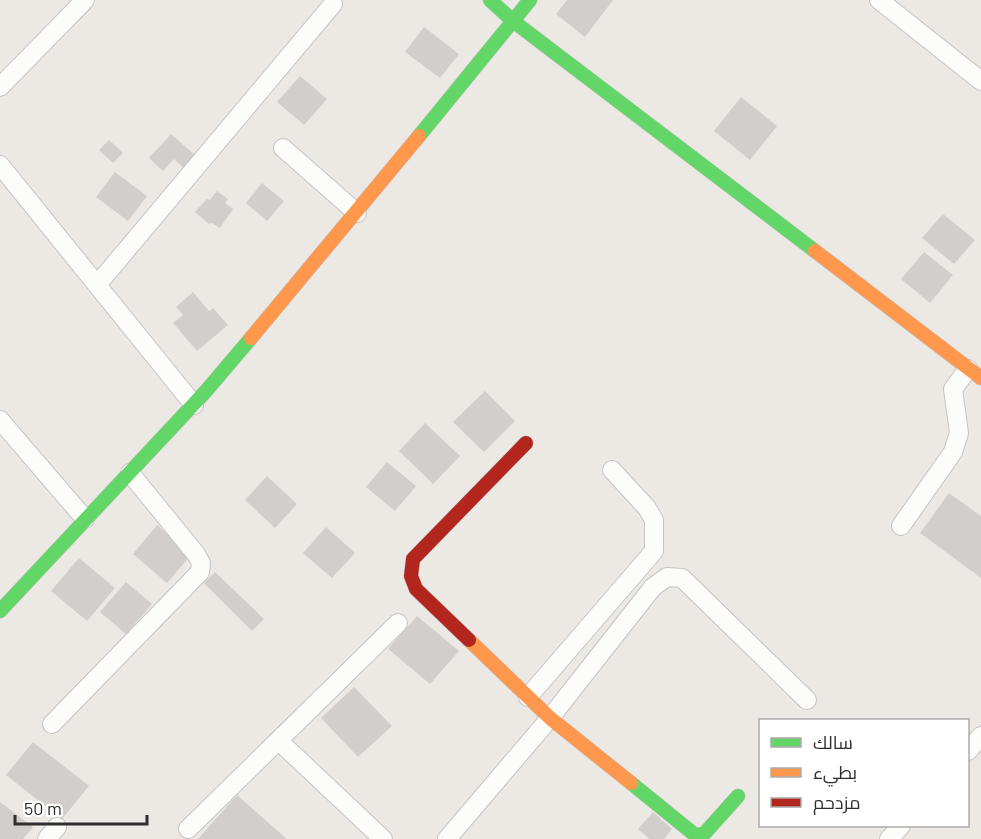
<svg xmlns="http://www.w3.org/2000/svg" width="981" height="839" viewBox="0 0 981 839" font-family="Barlow,Cairo,sans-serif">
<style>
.building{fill:#d1cecb}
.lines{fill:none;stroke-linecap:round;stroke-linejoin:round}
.street-casing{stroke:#c5c4c5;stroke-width:20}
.fast-casing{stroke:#c5c4c5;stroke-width:15}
.slow-casing{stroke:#c5c4c5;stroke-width:15}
.jam-casing{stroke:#c5c4c5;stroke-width:15}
.street{stroke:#fcfcfb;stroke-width:18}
.fast{stroke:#63d668;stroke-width:14}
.slow{stroke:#ff974d;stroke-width:14}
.jam{stroke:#b3261e;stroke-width:14}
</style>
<rect width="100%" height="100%" fill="#ece8e4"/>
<path class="building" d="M567,0H613L585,37L556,14Z
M424,27L459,54L440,78L405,52Z
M300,76L327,99L304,125L277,102Z
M741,97L777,126L750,160L714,131Z
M171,134L197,157L185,169L174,159L163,171L149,158Z
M109,140L123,153L113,163L99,150Z
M115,172L147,196L128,221L96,197Z
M262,183L284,201L267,221L246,203Z
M217,191L228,199L225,203L233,209L220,228L212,223L209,224L195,212L207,199L210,200Z
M943,214L975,240L954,264L922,238Z
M924,252L953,275L930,303L901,279Z
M193,292L209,311L213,308L228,325L197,351L173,323L183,315L176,307Z
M485,391L515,421L484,452L453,422Z
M425,423L460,456L433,484L399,451Z
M387,462L416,486L395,511L366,487Z
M267,476L297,504L275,528L245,500Z
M949,493L981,516V578L920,533Z
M157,525L192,554L167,583L133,554Z
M326,527L355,553L332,578L303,553Z
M79,558L115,588L87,621L51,591Z
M215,572L264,619L252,631L204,583Z
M126,582L152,604L126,634L100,612Z
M417,616L459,651L430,684L388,649Z
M354,687L392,726L358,757L321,718Z
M33,742L89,786L62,819L6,775Z
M237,795L287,839H198Z
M0,802L33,827L23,839H0Z
M653,812L672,829L664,839H649L638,829Z"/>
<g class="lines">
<g class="street-casing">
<path id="street" d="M879,0L981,81
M0,87L85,0
M283,148L357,213
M0,165L194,405
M97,285L333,4
M0,420L85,519
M901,526L953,452L959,433L953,389L968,369
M528,697L654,551V520L647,508L612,470
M52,724L200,572L201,563L196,554L130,473
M280,742L383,839
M968,751L981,736
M188,829L398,623
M47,839L57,827
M447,839L550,718L653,587L667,577L682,578L807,700
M889,839L901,826"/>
</g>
<g class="fast-casing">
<path id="fast" d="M490,0L513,21L815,251
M419,136L530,0
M0,611L206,391L251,338
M631,783L695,835L704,834L738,796"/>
</g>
<g class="slow-casing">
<path id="slow" d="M815,251L981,378
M251,338L419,136
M469,640L550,718L631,783"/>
</g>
<g class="jam-casing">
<path id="jam" d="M469,640L416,589L411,576L413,559L526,443"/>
</g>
<use href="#street" class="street"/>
<use href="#fast" class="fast"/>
<use href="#slow" class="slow"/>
<use href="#jam" class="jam"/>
</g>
<rect x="759" y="719" width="210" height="108" fill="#ffffff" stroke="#ababab" stroke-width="1.5"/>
<rect x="771" y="738" width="30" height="9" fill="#63d668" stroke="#ababab" stroke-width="1.5"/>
<text x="813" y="749" font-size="18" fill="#2e2e2e">سالك</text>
<rect x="771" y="768" width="30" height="9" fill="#ff974d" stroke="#ababab" stroke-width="1.5"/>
<text x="813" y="779" font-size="18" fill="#2e2e2e">بطيء</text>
<rect x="771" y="798" width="30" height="9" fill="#b3261e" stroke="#ababab" stroke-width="1.5"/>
<text x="813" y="809" font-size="18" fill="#2e2e2e">مزدحم</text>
<path d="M15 815v9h132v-9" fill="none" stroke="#2e2e2e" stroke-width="3"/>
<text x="24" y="815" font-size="18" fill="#2e2e2e" stroke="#ffffff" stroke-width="4.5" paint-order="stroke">50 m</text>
</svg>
